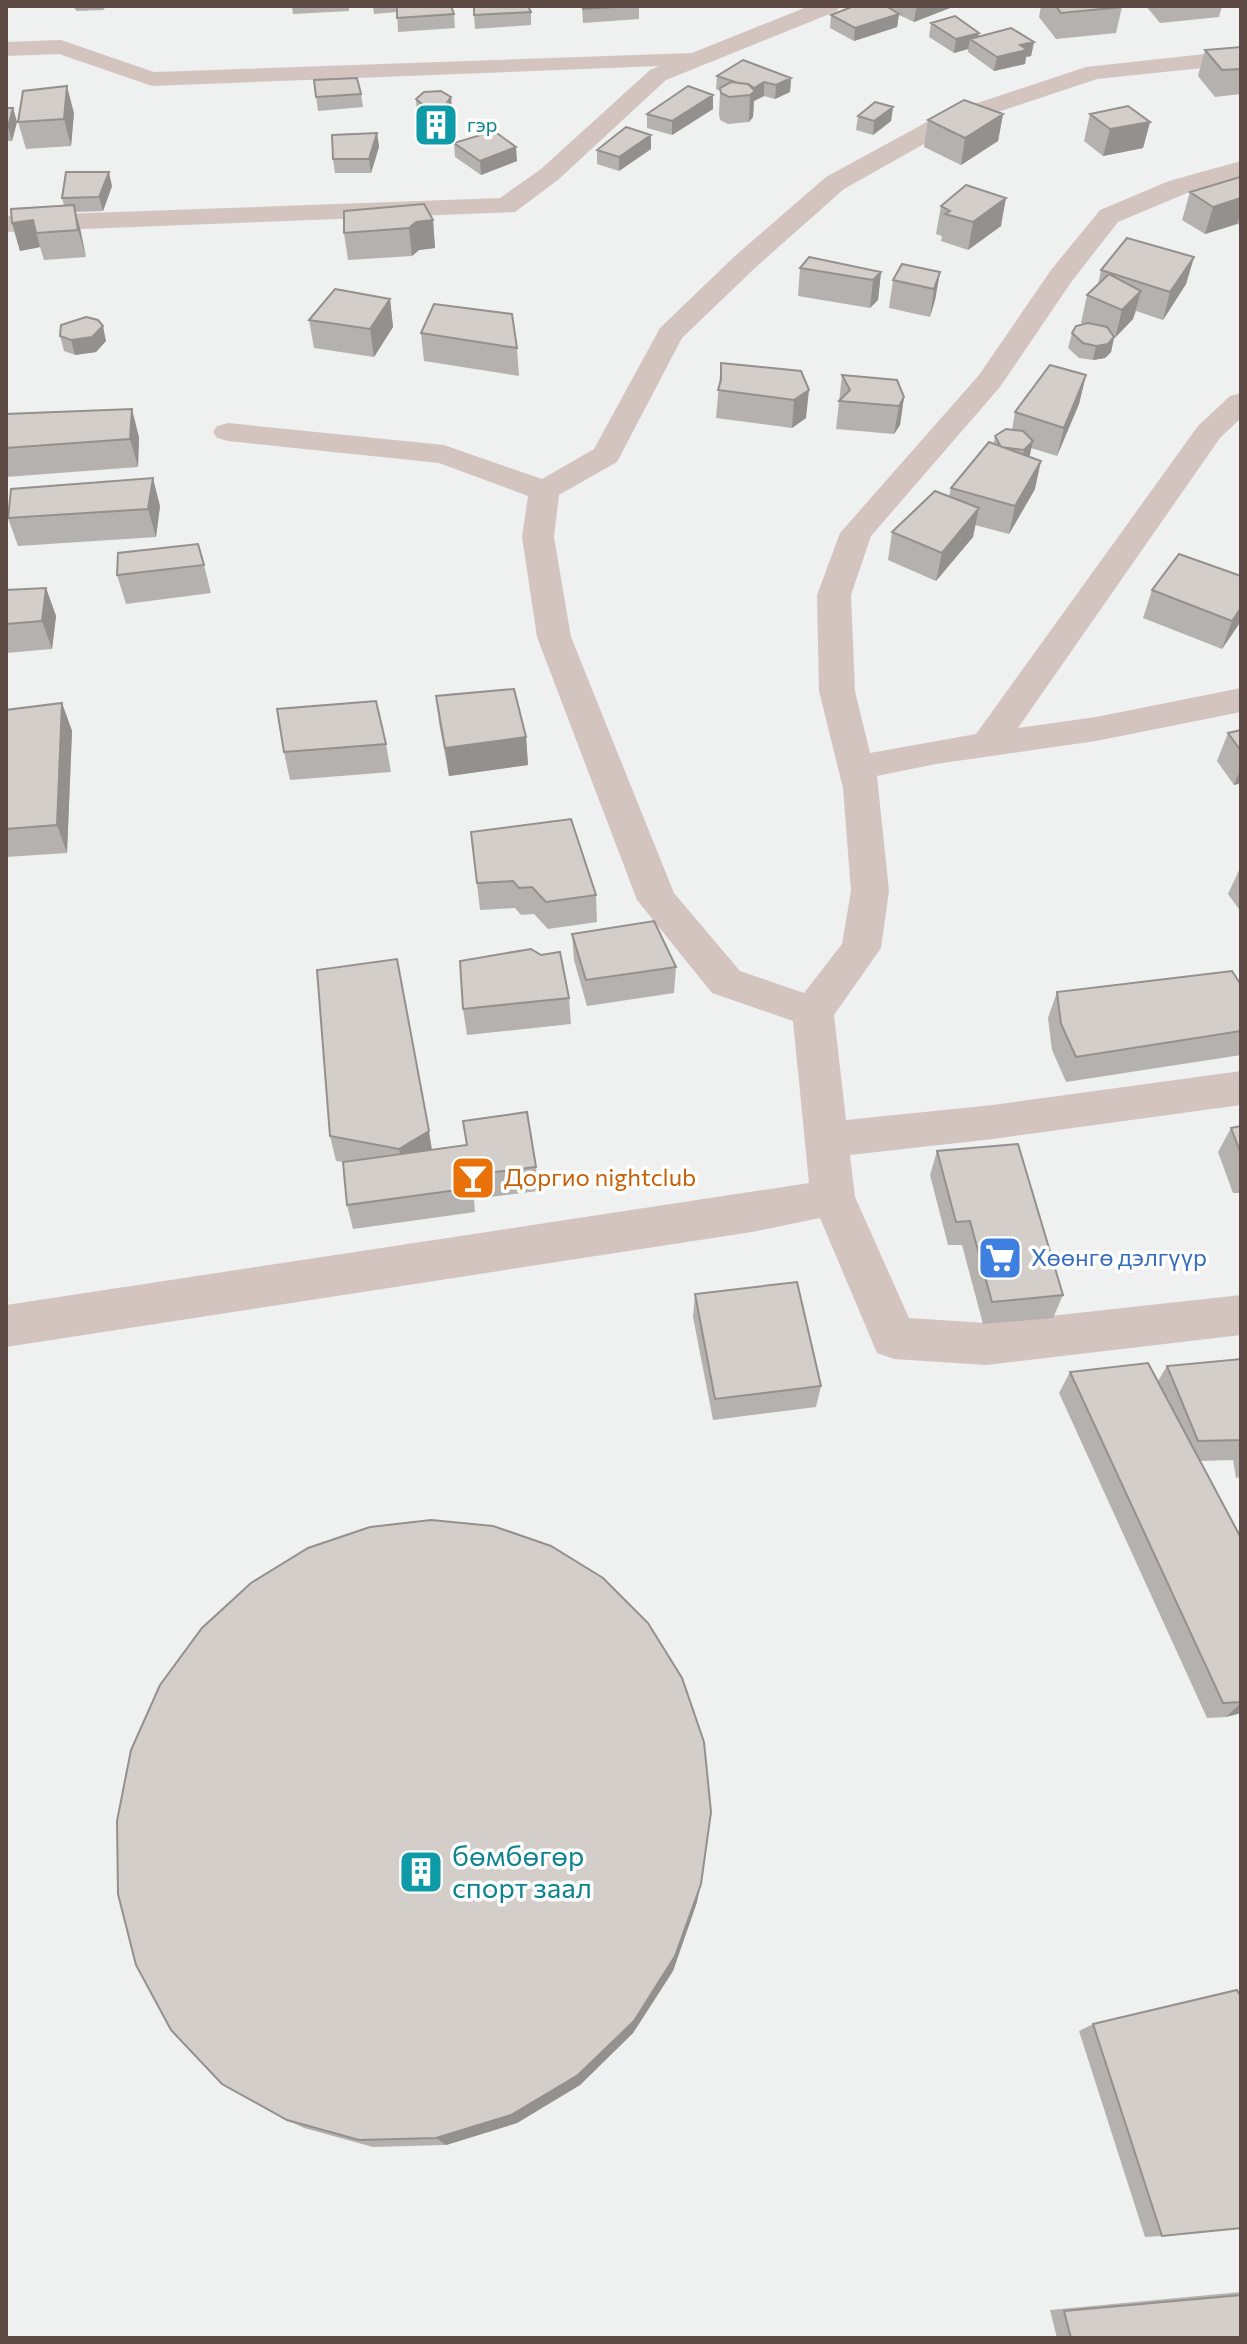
<svg xmlns="http://www.w3.org/2000/svg" width="1247" height="2344" viewBox="0 0 1247 2344" font-family="Commissioner,sans-serif">
<style>
.lines{fill:none;stroke-linecap:round;stroke-linejoin:round}
.minor{fill:#d4c4c0;fill-rule:evenodd}
.wall{fill:#b5b1ae}
.shaded-wall{fill:#94908d}
.building{fill:#d3ceca;stroke:#94908d;stroke-width:2}
.labels{text-anchor:middle;stroke-width:7;stroke-linejoin:round;paint-order:stroke}
.far-culture-label{font-size:20px;fill:#0d838f;stroke:#fff;text-anchor:start}
.food-label{font-size:24px;fill:#c56008;stroke:#fff;text-anchor:start}
.shop-label{font-size:24px;fill:#366cbe;stroke:#fff;text-anchor:start}
.near-culture-label{font-size:28px;fill:#0d838f;stroke:#fff;text-anchor:start}
</style>
<rect width="100%" height="100%" fill="#eef1f0"/>
<g class="lines">
<path class="minor" d="M809,6H840L837,11L666,80L559,179L515,212L6,232V216L500,198L541,169L650,70L659,66L152,86L59,54L6,56V42L61,40L154,72L692,53Z
M1241,50V64L1097,79L956,126L844,189L756,267L682,338L617,462L559,495L554,537L571,637L674,893L740,971L804,993L842,944L851,891L843,788L819,691L817,595L840,533L979,375L1051,270L1100,210L1169,181L1241,161V177L1187,193L1118,222L1072,281L1000,387L871,536L851,595L855,691L870,753L976,734L1198,426L1230,396L1241,393V418L1220,438L1018,728L1096,717L1241,688V712L1096,741L936,764L877,776L889,891L881,948L834,1015L846,1120L993,1105L1241,1071V1105L993,1139L850,1155L855,1197L909,1318L986,1323L1241,1295V1335L986,1365L894,1359L877,1353L820,1218L752,1232L6,1347V1305L809,1183L793,1021L712,993L637,900L537,637L522,537L528,496L439,463L228,441L217,438L213,432L217,426L228,423L444,445L542,479L594,449L660,328L736,255L826,177L938,116L1086,67Z"/>
</g>
<path class="wall" d="M72,6H107L103,10L77,11Z
M292,6H349V11L293,14Z
M373,6H451L454,14L455,28L398,32L397,12L374,14Z
M582,6H639V19L583,23Z
M854,6H955L914,22L899,15L897,27L854,41L830,28L831,15Z
M1041,6H1121L1122,7L1116,33L1056,39L1039,17Z
M1146,6H1222L1219,17L1160,23Z
M531,12V25L475,29L474,15Z
M931,23L978,37L1034,42L1031,56L1026,57L1025,64L994,71L968,52V49L954,53L929,37Z
M1241,47V94L1215,97L1198,76L1205,50Z
M717,76L791,78L790,92L775,99L764,96L754,101L753,117L749,122L728,124L720,120L719,114L720,91L716,89Z
M314,80L361,94L363,107L318,111Z
M713,95V109L672,135L647,128V114Z
M451,97L453,123L448,131L427,132L418,126L416,99Z
M893,107L891,121L873,135L856,130L858,116Z
M6,108H13L17,122L12,141H6Z
M74,113L71,146L26,149L18,122Z
M1003,114L998,141L961,165L924,147L928,120Z
M1090,114L1150,122L1143,148L1103,156L1084,141Z
M377,133L379,147L371,173H335L333,159Z
M651,135V149L619,171L597,164V150Z
M454,143L517,161L481,175L455,157Z
M1241,177V225L1237,224L1205,234L1182,220L1190,192Z
M112,186L103,211L75,212L86,257L44,260L40,247L20,251L12,223L64,206L62,198Z
M941,206L1001,226L968,250L941,241L942,236L936,234Z
M433,220L435,248L419,250L412,256L348,260L344,233Z
M1194,257L1186,284L1163,320L1136,311L1133,319L1114,338L1111,352L1105,358L1093,360L1079,358L1068,348L1072,333L1084,324L1081,323L1087,295L1098,285L1101,270Z
M800,268L881,272L878,300L870,308L798,296Z
M940,272L935,300L930,317L889,308L893,280Z
M390,299L393,327L374,357L314,348L309,320Z
M421,333L517,348L519,376L424,361Z
M60,336L106,341L96,352L75,355L64,351Z
M721,363L801,371L806,418L792,428L716,418Z
M842,375L904,397L900,425L894,434L836,429Z
M1086,375L1079,404L1057,456L1031,448L1029,457L1035,489L1009,534L975,525L973,537L936,581L888,560L892,532L949,496L951,488L994,443L995,436L1012,430L1015,412Z
M6,414L139,437L138,467L6,477Z
M160,506L156,537L18,546L8,518Z
M204,565L211,593L126,604L117,575Z
M46,588L56,616L52,649L6,653V590Z
M1152,590L1241,621L1222,649L1143,618Z
M436,696L526,737L528,765L449,776L439,723Z
M62,703L72,731L67,853L6,857V710Z
M1241,730V783L1234,785L1217,761L1228,733Z
M386,744L391,772L290,780L284,752Z
M471,832L596,895L597,922L548,929L534,914L521,915L515,908L480,910Z
M1241,866V912L1228,894Z
M572,934L676,967L674,993L587,1006L574,960Z
M1241,985V1055L1066,1082L1052,1050L1048,1018L1057,992Z
M569,998L571,1024L467,1035L463,1009Z
M1241,1126V1193H1233L1218,1152L1231,1128Z
M330,1136L432,1150L536,1167L538,1191L474,1199L475,1212L353,1229L347,1205L344,1162L336,1161Z
M937,1151L1063,1295L1053,1318L983,1324L962,1245H948L930,1175Z
M695,1294L821,1386L816,1407L713,1420L693,1317Z
M1241,1359V1477L1236,1478L1233,1460L1200,1461L1241,1538V1713L1226,1717L1207,1718L1059,1393L1070,1372L1158,1381L1167,1366Z
M697,1902L673,1971L633,2033L580,2085L517,2123L446,2145L373,2147L304,2128L287,2120Z
M1093,2024L1162,2236L1145,2237L1079,2031Z
M1241,2292V2338H1057L1050,2310Z"/>
<path class="shaded-wall" d="M923,6H955L914,22L916,9Z
M899,14L897,27L854,41L855,28Z
M979,33L977,43L970,39L968,49L954,53L956,39Z
M1034,42L1031,56L1026,57L1025,64L994,71L997,57L1020,45Z
M791,78L790,92L775,99L776,85Z
M764,82V96L754,101L753,117L749,122L750,95L754,88Z
M67,86L74,113L71,146L64,119Z
M713,95V109L672,135V121Z
M451,97L453,123L448,131L446,104Z
M893,107L891,121L873,135L874,121Z
M13,108L17,122L12,141L8,127Z
M1003,114L998,141L961,165L965,138Z
M1150,122L1143,148L1103,156L1110,129Z
M377,133L379,147L371,173L369,159Z
M651,135V149L619,171V157Z
M516,147L517,161L481,175L480,161Z
M109,172L112,186L103,211L99,197Z
M1006,198L1001,226L968,250L973,222Z
M1241,198V211L1237,224L1205,234L1213,207Z
M74,205L81,232L86,257L78,230Z
M33,220L40,247L20,251L12,223Z
M433,220L435,248L419,250L412,256L409,228L416,222Z
M1194,257L1186,284L1163,320L1170,292Z
M881,272L878,300L870,308L873,280Z
M940,272L935,300L930,317L934,289Z
M1141,291L1133,319L1115,338L1122,310Z
M390,299L393,327L374,357L370,329Z
M103,326L106,341L96,352L75,355L71,340Z
M1114,337L1111,352L1105,358L1093,360L1096,346Z
M1086,375L1079,404L1057,456L1064,428Z
M809,390L806,418L792,428L794,400Z
M904,397L900,425L894,434L899,406Z
M132,409L139,437L138,467L130,439Z
M1033,441L1030,455L1021,464L1024,450Z
M1041,461L1035,489L1009,534L1015,506Z
M153,478L160,506L156,537L148,509Z
M979,508L973,537L936,581L942,553Z
M46,588L56,616L52,649L42,621Z
M1241,608V621L1222,649L1232,621Z
M62,703L72,731L67,853L57,825Z
M526,737L528,765L449,776L445,748Z
M1241,768V783L1234,785Z
M429,1131L433,1156L404,1174L399,1149Z
M1241,1703V1713L1226,1717Z
M701,1884L697,1902L673,1971L633,2033L580,2085L517,2123L446,2145L436,2138Z"/>
<path class="building" d="M397,6H451L454,14L397,18Z
M474,6H528L531,12L474,15Z
M583,6H631L583,9Z
M854,6H886L899,14L855,28L831,15Z
M1056,6H1121L1122,7L1061,13Z
M955,16L979,33L956,39L931,23Z
M1011,28L1034,42L1020,45L1027,50L997,57L970,39Z
M1241,47V69L1222,70L1205,50Z
M743,60L791,78L776,85L764,82L754,88L748,84L738,83L717,76Z
M357,78L361,94L316,97L314,80Z
M731,82L748,84L755,91L750,95L729,97L721,93L720,88Z
M67,86L64,119L18,122L23,91Z
M688,86L713,95L672,121L647,114Z
M441,91L451,97L446,104L424,106L416,99L424,92Z
M964,100L1003,114L965,138L928,120Z
M875,102L893,107L874,121L858,116Z
M1128,106L1150,122L1110,129L1090,114Z
M6,108H13L8,127H6Z
M626,127L651,135L619,157L597,150Z
M494,131L516,147L480,161L454,143Z
M377,133L369,159H333L332,135Z
M66,172H109L99,197L62,198Z
M1240,177H1241V198L1213,207L1190,192Z
M966,185L1006,198L973,222L945,214L950,211L941,206Z
M424,204L433,220L416,222L409,228L344,233V211Z
M74,205L78,230L36,233L33,220L12,223L11,209Z
M1127,238L1194,257L1170,292L1101,270Z
M809,257L881,272L873,280L800,268Z
M902,264L940,272L934,289L893,280Z
M1109,274L1141,291L1122,310L1087,295Z
M335,289L390,299L370,329L309,320Z
M434,304L512,314L517,348L421,333Z
M86,317L98,320L103,326L92,337L71,340L60,336L61,325Z
M1088,323L1107,327L1114,337L1108,344L1096,346L1083,343L1072,333L1076,326Z
M721,363L801,371L809,390L794,400L718,390L721,380Z
M1050,365L1086,375L1064,428L1015,412Z
M842,375L897,380L904,397L899,406L839,401L850,390Z
M132,409L130,439L6,448V414Z
M1006,429L1023,431L1033,441L1024,450L1001,447L995,436Z
M989,442L1041,461L1015,506L951,488Z
M153,478L148,509L8,518L11,489Z
M935,491L979,508L942,553L892,532Z
M198,544L204,565L117,575L118,553Z
M1179,554L1241,576V608L1232,621L1152,590Z
M46,588L42,621L6,624V590Z
M514,689L526,737L445,748L436,696Z
M376,701L386,744L284,752L277,709Z
M62,703L57,825L6,829V710Z
M1241,730V751L1228,733Z
M571,819L596,895L546,902L532,887L519,888L513,881L477,883L471,832Z
M654,921L676,967L586,980L572,934Z
M531,949L541,955L560,952L569,998L463,1009L460,961Z
M397,959L429,1131L399,1149L330,1136L317,970Z
M1232,971L1241,985V1031L1076,1057L1061,1024L1057,992Z
M527,1112L536,1167L471,1175L472,1188L347,1205L343,1162L467,1145L463,1121Z
M1241,1126V1154L1231,1128Z
M1018,1144L1063,1295L992,1302L970,1221L956,1222L937,1151Z
M797,1282L821,1386L715,1399L695,1294Z
M1241,1359V1440L1198,1441L1167,1366Z
M1148,1363L1241,1538V1702L1223,1703L1070,1372Z
M431,1520L493,1526L551,1546L603,1578L648,1623L682,1678L704,1742L711,1812L701,1884L675,1956L634,2021L578,2075L511,2115L436,2138L359,2140L287,2120L222,2084L171,2030L136,1965L118,1894L117,1821L131,1750L160,1685L202,1628L251,1583L308,1548L370,1527Z
M1237,1990L1241,1997V2228L1162,2236L1093,2024Z
M1241,2295V2338H1071L1064,2311Z"/>
<defs>
<g id="building-square" transform="scale(2.3)"><rect x="-9" y="-9" width="18" height="18" rx="4" fill="#0f9aa8" stroke="#fff"/><path d="M-4-6H4V6H1V3H-1V6H-4ZM-2.5-4.3h1.7v1.8h-1.7ZM.8-4.3h1.7v1.8H.8ZM-2.5-1h1.7V.8h-1.7ZM.8-1h1.7V.8H.8Z" fill="#fff"/></g>
<g id="bar-square" transform="scale(2.3)"><rect x="-9" y="-9" width="18" height="18" rx="4" fill="#e8710a" stroke="#fff"/><path d="M-6-5H6L.8 .8V4.5H3.5V6h-7V4.5H-.8V.8Z" fill="#fff"/></g>
<g id="supermarket-square" transform="scale(2.3)"><rect x="-9" y="-9" width="18" height="18" rx="4" fill="#3f7fe0" stroke="#fff"/><path d="M-6-5.5h2.5l.6 2H6L4.5 2H-2.5L-4.4-4H-6ZM-1.5 3.2a1.3 1.3 0 1 0 .1 0ZM3 3.2a1.3 1.3 0 1 0 .1 0Z" fill="#fff"/></g>
</defs>
<g fill-rule="evenodd">
<use href="#building-square" x="436" y="125"/>
<use href="#bar-square" x="473" y="1178"/>
<use href="#supermarket-square" x="1000" y="1258"/>
<use href="#building-square" x="421" y="1872"/>
</g>
<g class="labels">
<g class="far-culture-label">
<text x="467" y="132">гэр</text>
</g>
<g class="food-label">
<text x="504" y="1186">Доргио nightclub</text>
</g>
<g class="shop-label">
<text x="1031" y="1266">Хөөнгө дэлгүүр</text>
</g>
<g class="near-culture-label">
<text x="452" y="1866">бөмбөгөр<tspan x="452" dy="32">спорт заал</tspan></text>
</g>
</g>
<rect width="1247" height="2344" fill="none" stroke="#5d4a45" stroke-width="16"/>
</svg>
